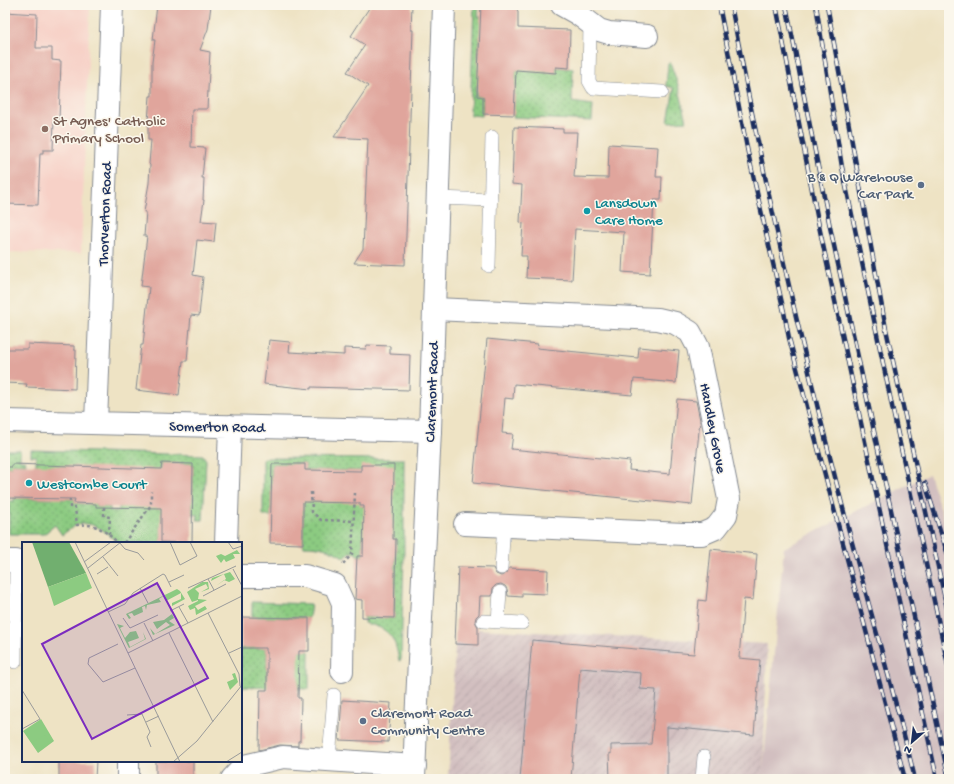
<svg xmlns="http://www.w3.org/2000/svg" width="954" height="784" viewBox="0 0 954 784" font-family="'Gochi Hand',sans-serif">
<style>
.built{fill:#f7d1c7}
.industrial{fill:url(#industrial-furrows)}
.railway{fill:#d2bfc0}
.grass{fill:url(#grass-dots);stroke:#547d70}
.building{fill:#e0a59c}
.lines{fill:none;stroke-linecap:round;stroke-linejoin:round}
.service-casing{stroke:#848991;stroke-width:14}
.minor-casing{stroke:#848991;stroke-width:24}
.tertiary-casing{stroke:#848991;stroke-width:24}
.path{stroke:#848991;stroke-width:2.5;stroke-dasharray:3 3;stroke-linecap:butt}
.service{stroke:#fff;stroke-width:13}
.minor{stroke:#fff;stroke-width:22}
.tertiary{stroke:#fff;stroke-width:22}
.rail-casing{stroke:#1b2f5e;stroke-width:4.5}
.rail{stroke:#fbf7ec;stroke-width:3;stroke-dasharray:9;stroke-linecap:butt}
.education-dot{fill:#8d6e63;stroke:#fbf7ec;stroke-width:1.5}
.service-dot{fill:#5c6f8a;stroke:#fbf7ec;stroke-width:1.5}
.culture-dot{fill:#0f9aa8;stroke:#fbf7ec;stroke-width:1.5}
.labels{text-anchor:middle;stroke-width:3;stroke-linejoin:round;paint-order:stroke}
.education-label{font-size:15px;fill:#785e54;stroke:#fbf7ec;text-anchor:start}
.service-label{font-size:15px;fill:#4e5e75;stroke:#fbf7ec;text-anchor:end}
.culture-label{font-size:15px;fill:#0d838f;stroke:#fbf7ec;text-anchor:start}
.street-label{font-size:15px;fill:#1b2f5e;stroke:#fbf7ec}
.inset-road{fill:none;stroke:#9a9b9b;stroke-width:1}
.view{fill:#7b2cbf;fill-opacity:0.15;stroke:#7b2cbf;stroke-width:2}
.inset-edge{fill:none;stroke:#1b2f5e;stroke-width:2}
</style>
<defs>
<pattern id="industrial-furrows" width="10" height="10" patternUnits="userSpaceOnUse"><rect width="10" height="10" fill="#d2bfc0"/><path d="M-1 1l2-2M0 10L10 0M9 11l2-2" fill="none" stroke="#b4a4a7"/></pattern>
<pattern id="grass-dots" width="8" height="8" patternUnits="userSpaceOnUse"><rect width="8" height="8" fill="#8ccb81"/><path d="M2 2h.1M6 6h.1" fill="none" stroke="#72a56d" stroke-width="1.8" stroke-linecap="round"/></pattern>
</defs>
<rect width="100%" height="100%" fill="#fbf7ec"/>
<filter id="ink" filterUnits="userSpaceOnUse"><feTurbulence type="fractalNoise" baseFrequency=".025" numOctaves="2"/><feDisplacementMap in="SourceGraphic" scale="8" xChannelSelector="R" yChannelSelector="G"/><feConvolveMatrix kernelMatrix="1 2 1 2 8 2 1 2 1" color-interpolation-filters="sRGB"/></filter>
<filter id="wash" filterUnits="userSpaceOnUse"><feTurbulence type="fractalNoise" baseFrequency=".012" numOctaves="4" result="noise"/><feDisplacementMap in="SourceGraphic" scale="16" xChannelSelector="R" yChannelSelector="G"/><feGaussianBlur stdDeviation="0.9" result="paint"/><feColorMatrix in="noise" values="0 0 0 0 0 0 0 0 0 0 0 0 0 0 0 0 0 1.4 0 .05"/><feComposite in="paint" operator="in"/></filter>
<g filter="url(#wash)">
<rect width="100%" height="100%" fill="#eee3c4"/>
<path class="built" d="M5,5H90L81,253L5,252Z"/>
<path class="industrial" d="M456,628L767,644L763,779H448Z"/>
<path class="railway" d="M929,474L949,535V779H762L784,548Z"/>
<path class="grass" d="M474,5H479L478,17H483L482,40H479L478,57L484,58L482,86H476V96L483,97L482,116L470,115Z
M670,62L678,85L687,121L668,122L674,88L666,86L668,64Z
M556,67L573,69L572,102L593,105L592,121L513,117L516,68L544,70V72L556,73Z
M5,450H20V460H25L26,464H13L12,467H5Z
M31,450L203,455L206,460L203,520H197L198,515L192,514L193,464L162,463L161,469L61,499H75V503L85,504L96,500V507H110V511H119V507L162,491L161,542L164,543H118C107,533 92,518 75,526C71,528 66,532 62,535L55,525L44,534H9V501H14V498L53,499L36,466V456H31Z
M263,458L404,459V556L401,660L399,661C395,636 389,628 364,623V617L394,618L396,539L363,538V556H358L356,553L350,552L345,558C331,549 320,546 304,546L303,544V492L361,493V506L393,507L361,471L305,470V464H272L271,516H263Z
M252,602L311,604L309,618L252,617Z
M241,648H266V652H267V681L289,651H309V689L241,687Z"/>
<g id="blocks">
<path class="building" d="M157,5H211L208,29L200,50L210,52L207,109H192L191,147L205,148L202,178H204L203,200H204L201,221L216,222L214,242L197,240L193,275L203,277L199,316L191,315L187,361H183L179,395L136,390L141,345H143L149,287L141,286L147,236H144L146,212H144L149,183L150,165L149,164L151,140H148V121L150,96H152V62L155,40H153Z
M371,5H412L411,30H413L405,265L354,263L363,249L368,139L334,137L368,86L347,72L365,45L351,36Z
M481,5H513L518,11V28L570,30L569,68L556,67V73L516,70L514,115L483,114V97L477,96Z
M5,12L37,14L36,48H52V60L61,61L59,120H54L53,150H43V153H40L38,205L5,204Z
M514,127L563,129V132H577L574,177L608,178L609,144L658,147L656,177H662L661,200H654L650,274L622,272L624,232L575,229L572,280L526,278L527,256H521L523,223L520,222L522,185L512,184Z
M487,339L538,344L537,348L638,358L639,347L679,351L676,383L634,379L632,395L514,384L513,399L505,398L502,433L513,434L511,449L630,461L629,470L670,474L677,399L696,401L700,420L692,505L473,483Z
M269,340L290,342L289,352L344,355V348L366,349L367,345L390,346V354L410,355L409,390L311,387V389L264,384Z
M28,344L74,346V350H76L75,389L26,387L27,384L5,383V353H7L8,349H28Z
M162,463L193,464L192,543L161,542V508L96,507V504L74,503L75,499L5,498V467H12V464L161,469Z
M272,464H305V470L361,471V465H394L393,539H396L394,618L362,617V600L355,599L357,556H363L364,506H360V503L303,502V544L270,543Z
M711,549L757,554L753,600L744,599L739,658L760,660L754,735L667,727V779H610L609,753L611,754V745L651,744L656,690L640,689L641,673L580,668L571,779H520L532,640L694,654L699,600L706,601Z
M458,567L493,568L496,574L501,576L507,573L509,568L548,570L547,594L522,593V597L508,596L507,589L505,586L501,584L496,585L493,588L492,596H480L479,614L476,617L475,621L478,627V645L455,644Z
M241,617L309,618V651H299L298,698H301L300,741H298V746L280,745L259,750L260,690H267V652H266V648H241Z
M342,700L391,703L388,742L339,740Z
M59,761H96L95,779H59Z
M156,761H193V779H156Z"/>
</g>
</g>
<g filter="url(#ink)">
<use href="#blocks" fill-opacity="0" stroke="#848991" stroke-width="1"/>
<g class="lines">
<g class="service-casing">
<path id="service" d="M590,23L589,81L593,88L662,92
M438,198L491,200
M489,266L492,137
M501,568L504,525
M483,621L522,623
M498,622L500,592
M15,662L16,561
M329,760L334,695
M702,779L704,757"/>
</g>
<g class="minor-casing">
<path id="minor" d="M562,5L578,14L599,30L609,33L647,36
M434,309L658,319L675,323L690,332L698,347L729,499L726,515L716,528L702,534H684L465,524
M5,421L430,431
M96,423L112,5
M226,543L230,426
M5,561H16
M241,576H305L335,585L343,603L342,671
M128,779V761
M232,779L244,766L283,757L415,766"/>
</g>
<g class="tertiary-casing">
<path id="tertiary" d="M414,779L416,723L430,431L444,5"/>
</g>
<path class="path" d="M311,492L312,512L321,520L354,521
M70,499V508H75L77,525C97,523 104,530 118,543
M104,507V516L110,517L109,534
M124,543L151,505V491
M343,564L352,554L355,493"/>
<use href="#service" class="service"/>
<use href="#minor" class="minor"/>
<use href="#tertiary" class="tertiary"/>
<g class="rail-casing">
<path id="rail" d="M719,5L748,153L784,312L789,338L905,779
M731,5C763,177 801,347 845,516C868,604 894,691 915,779
M776,5L819,226L937,779
M786,5L830,227L949,779
M816,5L842,167L897,430L949,670
M827,5L886,329L949,617
M925,483L949,558"/>
</g>
<use href="#rail" class="rail"/>
</g>
</g>
<circle class="education-dot" cx="45" cy="129" r="4"/>
<g class="service-dot">
<circle cx="921" cy="185" r="4"/>
<circle cx="363" cy="721" r="4"/>
</g>
<g class="culture-dot">
<circle cx="587" cy="211" r="4"/>
<circle cx="29" cy="483" r="4"/>
</g>
<g class="labels">
<g class="education-label">
<text x="53" y="125">St Agnes' Catholic<tspan x="53" dy="17">Primary School</tspan></text>
</g>
<g class="service-label">
<text x="913" y="181">B &amp; Q Warehouse<tspan x="913" dy="17">Car Park</tspan></text>
<text x="371" y="717" text-anchor="start">Claremont Road<tspan x="371" dy="17">Community Centre</tspan></text>
</g>
<g class="culture-label">
<text x="595" y="207">Lansdown<tspan x="595" dy="17">Care Home</tspan></text>
<text x="37" y="488">Westcombe Court</text>
</g>
<g class="street-label">
<text transform="translate(104 214) rotate(-88)" y="5">Thorverton Road</text>
<text transform="translate(431 392) rotate(-88)" y="5">Claremont Road</text>
<text transform="translate(217 426) rotate(1)" y="5">Somerton Road</text>
<text transform="translate(714 428) rotate(79)" y="5">Handley Grove</text>
</g>
</g>
<g transform="translate(22 542)">
<rect width="220" height="220" fill="#eee3c4"/>
<path d="M215,8L218,12H211L213,16L204,20L202,17L199,21L194,14L199,12L203,14ZM208,30L213,37L207,40L202,38L194,44L204,37L202,32L189,39L190,36ZM180,40H186L187,47L179,50L186,46L184,42L173,47L177,51L176,57L185,58L173,64L176,68L183,64L185,67L174,73L173,66L168,68L166,64L176,59V58L170,60L165,50ZM155,47L158,49L163,57L150,64V61L159,57V51L144,59L143,53L137,57L139,60L125,63L124,68L123,64L120,65L121,70L112,74L110,71L106,72L109,76L107,77L104,72ZM150,72L152,76L147,79L153,83L131,93L128,86L133,92L148,83L144,80L135,87L131,80L142,78ZM95,82L102,84L98,86L103,96L108,90L114,89L117,96L106,100L108,105L123,97L121,90L124,97L107,106ZM213,131L216,140L208,148L205,140L212,137L210,132Z" fill="#8ccb81"/>
<path d="M10,0H47L64,31L26,45Z" fill="#71af6f"/>
<path d="M64,31L70,46L32,64L26,45ZM19,177L32,199L16,211L1,189Z" fill="#8ccb81"/>
<path d="M23,193L27,199L16,207L11,200Z" fill="#8ccb81"/>
<path class="inset-road" d="M53,0L158,220M97,0L103,7L116,11L122,18M148,0L158,23L175,14L168,0M206,0L211,7L220,4M81,15L96,34M62,20L89,0M66,26L99,0M211,27L220,44M75,32L86,25M186,37L192,48M147,40L162,33M118,46L126,61M166,46L214,24M181,54L204,42M157,65L166,81M148,69L162,62M86,70L103,62L111,51L141,32L143,33L149,45M186,71L217,132L218,144M101,76L108,86L136,73M122,81L131,99M147,91L191,180M96,102L67,116L66,122L81,140L113,126M106,111L220,54M207,111L220,105M0,148L18,177L0,187M105,173L120,172L128,190L125,195L129,205M124,180L137,174M151,220L175,199L220,143M204,220L220,210"/>
<path class="view" d="M135,41L186,136L70,197L20,102Z"/>
<rect width="220" height="220" class="inset-edge"/>
</g>
<rect width="954" height="784" fill="none" stroke="#fbf7ec" stroke-width="20"/>
<g transform="translate(912 742) rotate(208)" stroke="#fbf7ec" stroke-width="3" paint-order="stroke">
<path d="M0-3L7 15L0 10L-7 15Z" fill="#1b2f5e"/>
<text y="-6" font-size="11" font-weight="bold" text-anchor="middle" fill="#1b2f5e">N</text>
</g>
</svg>
